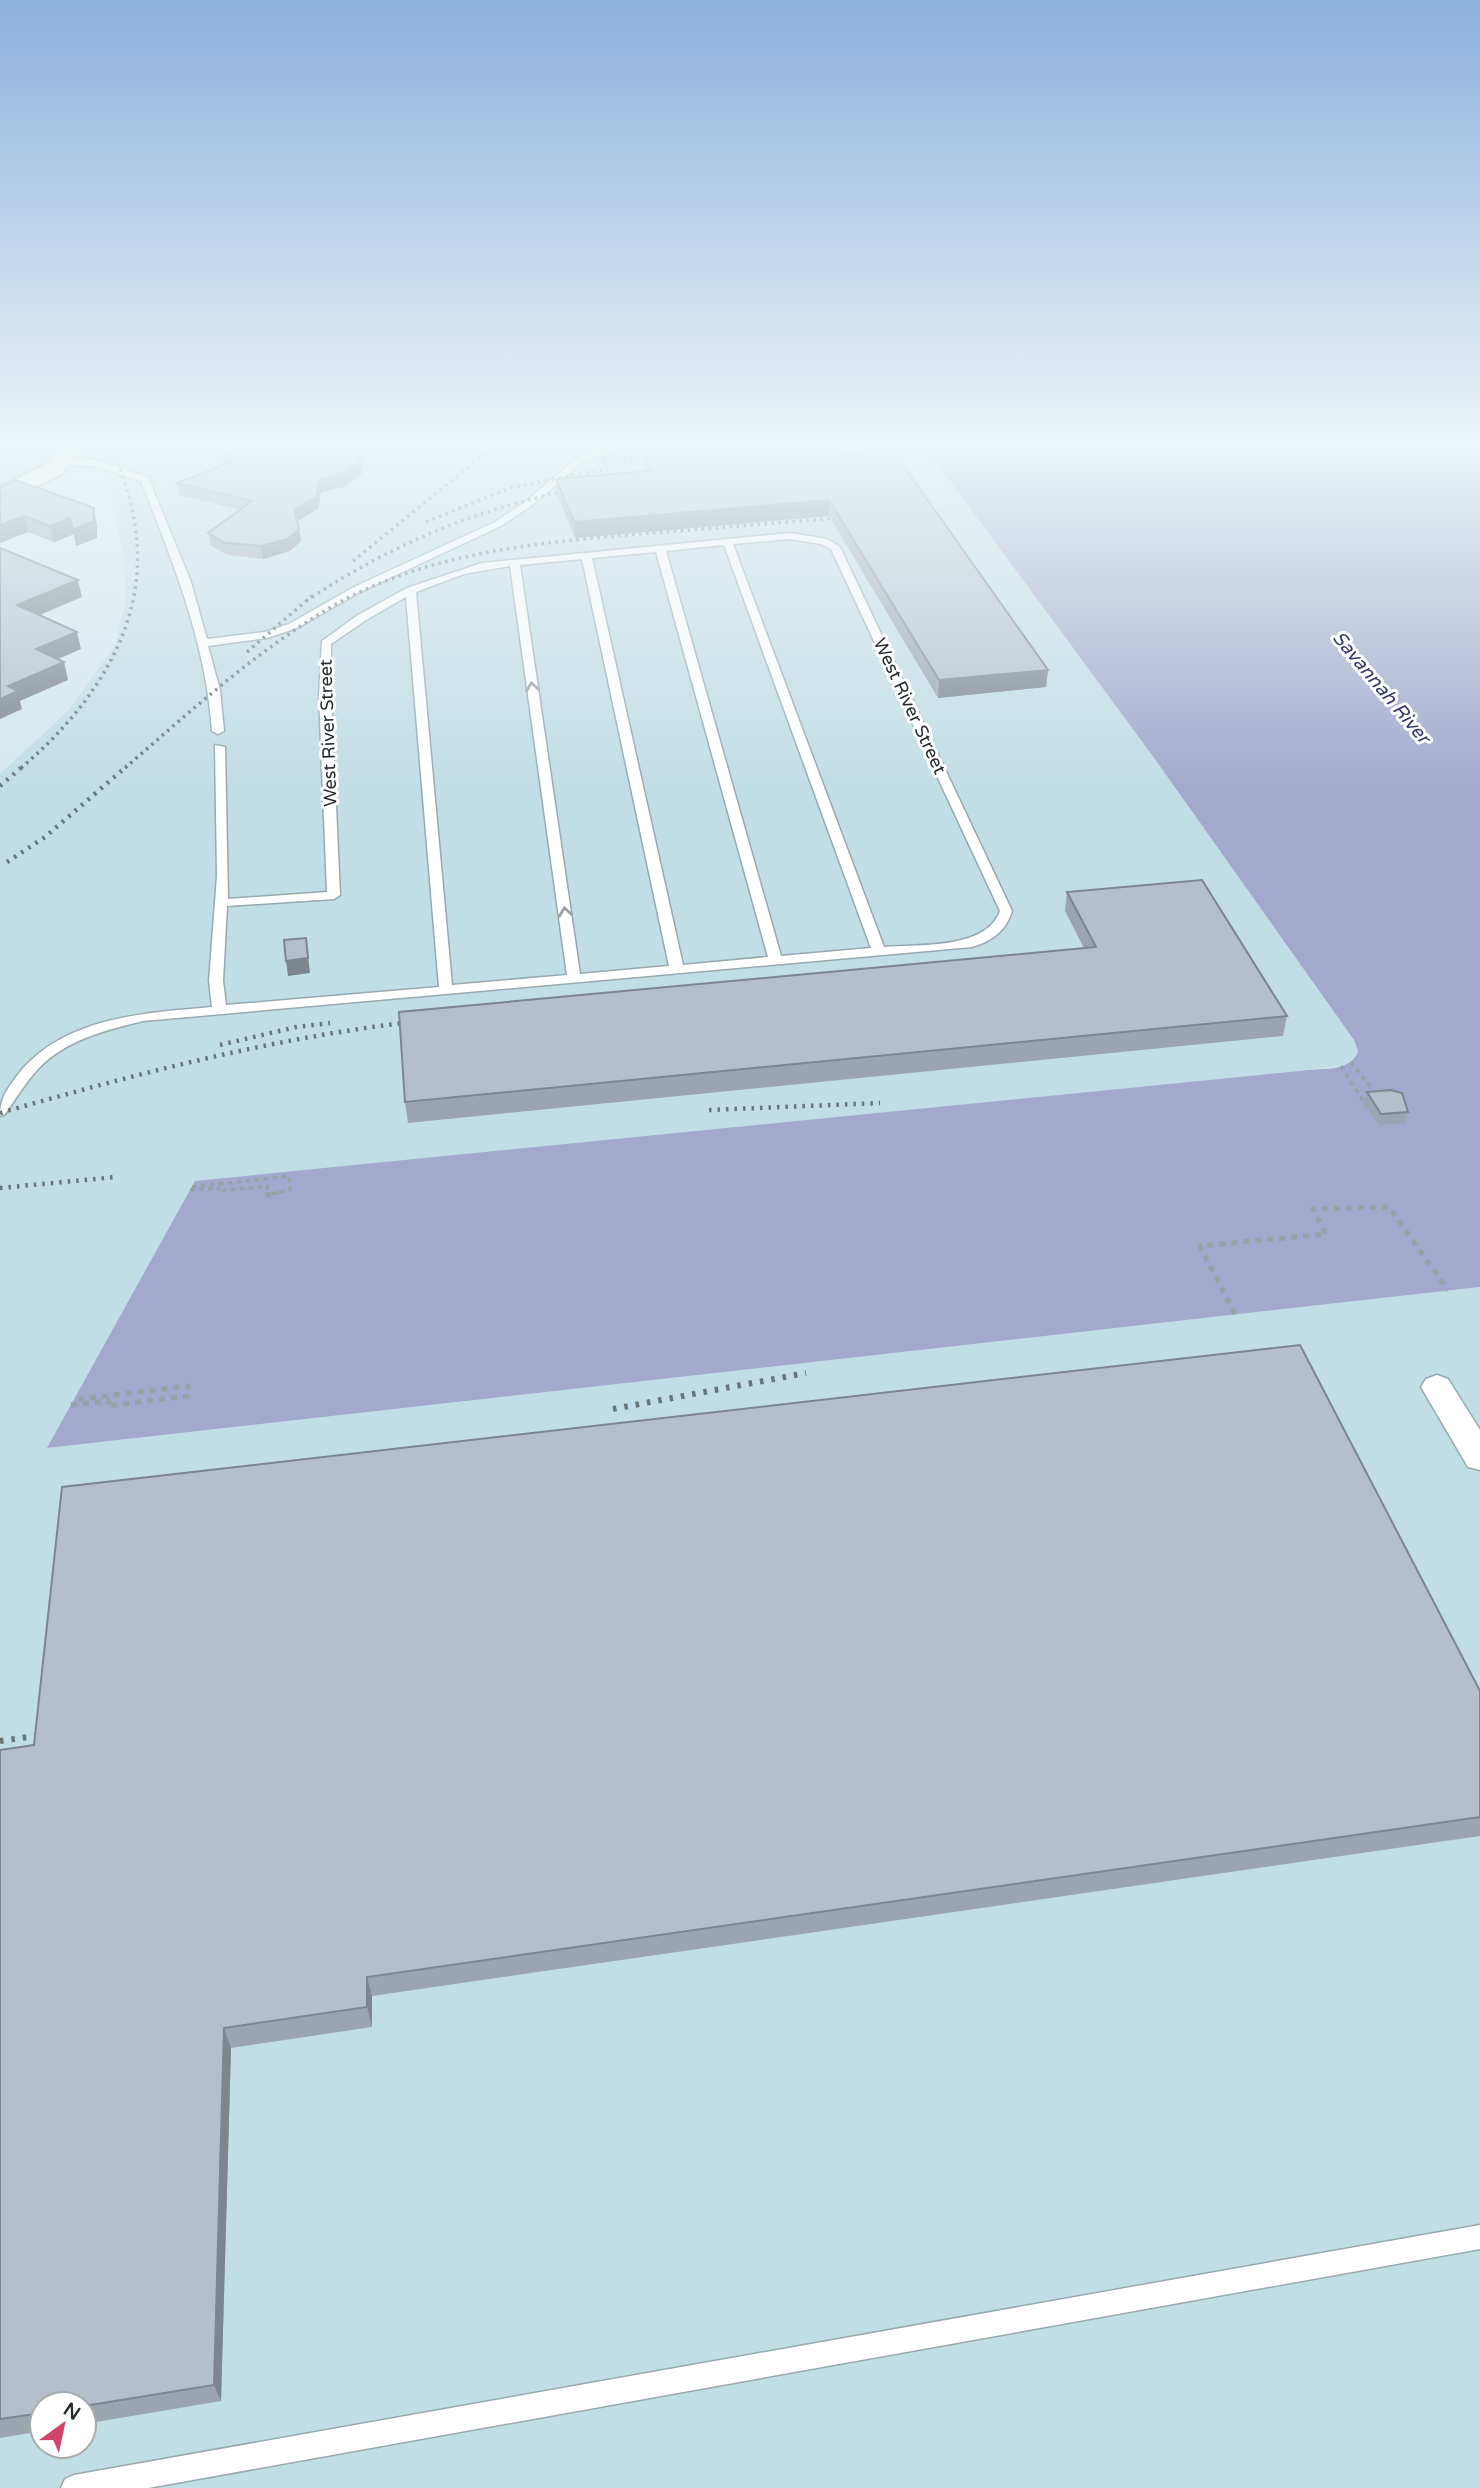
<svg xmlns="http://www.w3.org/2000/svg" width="1480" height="2488" viewBox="0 0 1480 2488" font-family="'Varela Round',sans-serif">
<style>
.built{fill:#c1dde5;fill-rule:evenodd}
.water{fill:#a2a9cd}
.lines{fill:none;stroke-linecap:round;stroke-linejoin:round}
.service-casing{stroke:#97a9ae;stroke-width:3}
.minor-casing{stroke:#97a9ae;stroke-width:3}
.tertiary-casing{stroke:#97a9ae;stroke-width:4}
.path-far1{stroke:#93a3a6;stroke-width:3.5;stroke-dasharray:4.5 4.5;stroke-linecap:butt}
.path{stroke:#93a3a6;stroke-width:5;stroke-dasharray:6 6;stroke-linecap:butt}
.service{fill:#fff;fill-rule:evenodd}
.minor{fill:#fff;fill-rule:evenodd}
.tertiary{fill:#fff;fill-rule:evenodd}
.rail-far2{stroke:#687578;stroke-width:3.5;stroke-dasharray:2.5 4.5;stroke-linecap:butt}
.rail-far1{stroke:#687578;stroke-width:4.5;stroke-dasharray:2.5 6;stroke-linecap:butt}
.rail{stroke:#687578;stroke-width:6;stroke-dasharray:3.5 8;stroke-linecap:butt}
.wall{fill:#9aa5af}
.shaded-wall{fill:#7d868f}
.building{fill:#b3c0cc;stroke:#7d868f;stroke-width:2}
.oneway{stroke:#9da0a1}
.labels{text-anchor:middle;stroke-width:6;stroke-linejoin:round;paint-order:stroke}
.far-street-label{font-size:18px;fill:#252d2f;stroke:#fff}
.far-water-label{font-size:19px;font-style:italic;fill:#343a6b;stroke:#fff}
</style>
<rect width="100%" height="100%" fill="#d4e8ed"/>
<path class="built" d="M0,443H922L1152,755L1354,1040L1358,1051L1349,1064L1309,1070L47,1448L1480,1287V2488H0V774L68,711L116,644L126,599L123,553L105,472L29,474L0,485ZM42,2404H84V2446H42Z"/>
<path class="water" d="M922,443H1480V1287L47,1448L195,1181L1309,1070C1327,1068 1351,1071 1358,1051L1354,1040L1152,755Z"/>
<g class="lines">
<g class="service-casing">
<path id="service" d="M618,443H653L619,449L584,461L531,506L501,526L362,591L297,628L267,638L208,646L220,690L224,731L218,734L212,731C206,643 173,562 141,481L94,466L61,465L56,462L61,459L95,460L148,477L191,582L207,639L265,632L289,624L354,587L495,522L525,502L578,457Z
M68,444L72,447L71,449L0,450V446L3,445Z
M790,533L827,539L840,547L1012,911C1006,931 992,941 972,947L143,1021C106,1030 65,1040 38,1069C25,1083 16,1099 5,1114L0,1116C0,1099 6,1091 16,1077C61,1017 144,1013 212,1007L209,981L217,876L215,745L225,747L228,899L327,892L319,695L322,641L358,615L407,588L482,563ZM790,539L821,544L831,549L1000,911C986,950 918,944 884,947L733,544ZM724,545L871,948L781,956L666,551ZM656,552L768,957L683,965L592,558ZM582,559L669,966L580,974L520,565ZM510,566L567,975L452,985L416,592L464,574ZM406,597L439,987L226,1005L223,981L227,906L334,899L340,895L331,695V644L366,620Z
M1480,2225V2249L148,2488H61L65,2479L74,2475Z"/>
</g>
<g class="minor-casing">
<path id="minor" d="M1437,1375L1448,1379L1480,1430V1470L1468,1467L1421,1387L1426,1379Z"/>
</g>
<g class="tertiary-casing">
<path id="tertiary" d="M55,443H77L81,450L60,475L0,503V487L44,465L59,449Z"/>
</g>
<path class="path-far1" d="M1351,1062L1378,1097
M1341,1066L1367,1107
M192,1187L289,1176L290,1190L271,1194
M190,1190L219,1188L218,1191L267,1186L268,1194"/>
<path class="path" d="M268,1192V1195L279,1192
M1235,1314L1200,1246L1326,1234L1313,1209L1389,1207L1448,1290
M71,1405L109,1401L107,1406L188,1396V1386L73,1400"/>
<use href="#service" class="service"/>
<use href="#minor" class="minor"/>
<use href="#tertiary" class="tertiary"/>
<path class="rail-far2" d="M823,456L873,452
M596,461L662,454
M600,476L663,470
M426,522L510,488L610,468
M353,561L498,443
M306,601C390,545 476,509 575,489
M247,652L313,595
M21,768C94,706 153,620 134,519C130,493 119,468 111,443
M125,768C192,710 256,651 333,606C430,551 543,542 651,533C717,528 784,522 851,517"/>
<path class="rail-far1" d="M0,786L23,766
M7,862L45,837L127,766
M220,1045L296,1027L330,1023
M709,1110L880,1103
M0,1113C139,1073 276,1037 420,1021
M0,1188L116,1177"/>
<path class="rail" d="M613,1409L806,1373
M0,1741L56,1733"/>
</g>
<path class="wall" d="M203,443H350L349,447L363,473L344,487L321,492L318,509L297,522L301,541L290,551L263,559L228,555L211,546L208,533L240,510L179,495L177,483L227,463L208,453Z
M644,443H834L842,455L1048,670L1046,687L938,698L829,516L575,538L557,495L556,479L644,472L643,469L642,453H644Z
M0,487L97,525V538L76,546L74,534L54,542L28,532L0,543Z
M1067,892L1287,1016L1283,1036L408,1123L405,1102L1084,948L1065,911Z
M1367,1092L1408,1112L1405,1123L1379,1125L1364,1103Z
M1480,1691V1836L372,1996V2027L231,2048L221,2401L84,2424V2404H42V2431L0,2438V1750Z"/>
<path class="shaded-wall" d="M361,461L363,473L344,487L321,492L318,509L296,522L294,510L320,480Z
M829,500V516L575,538L574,522Z
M94,508L97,525V538L76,546L74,534L54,542L50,526Z
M24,516L28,532L0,543V525Z
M299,529L301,541L290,551L263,559L261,546Z
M78,580L82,597L21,623L17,605Z
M77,632L81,649L40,667L36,649Z
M64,662L68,680L20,701L22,709L0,719V699L8,686Z
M1048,670L1046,687L938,698L939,680Z
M306,938L310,973L288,976L286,961Z
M367,1977L372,1996V2027L367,2007Z
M224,2028L231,2048L221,2401L214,2385Z"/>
<path class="building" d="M210,443H346L361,461L342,474L320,480L316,497L294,510L299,529L288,539L261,546L225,543L208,533L252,501L177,483L238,459Z
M646,443H834L842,455L893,451L1048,670L939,680L829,500L574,522L556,479L651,471L642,453H651Z
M16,480L94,508L93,521L73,530L70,518L50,526L24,516L0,525V497L2,496L0,495V487Z
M0,548L78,580L17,605L77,632L36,649L64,662L8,686L18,691L0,699Z
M1202,880L1287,1016L405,1102L399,1012L1096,947L1067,892Z
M306,938L308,958L286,961L284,940Z
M1391,1090L1402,1093L1408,1112L1381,1114L1367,1092Z
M1300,1345L1480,1691V1817L367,1977V2007L224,2028L214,2385L84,2406V2404H42V2413L0,2419V1750L34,1745L62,1487Z"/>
<defs><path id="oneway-chevron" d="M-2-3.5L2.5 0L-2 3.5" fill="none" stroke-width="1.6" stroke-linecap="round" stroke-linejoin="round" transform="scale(1.75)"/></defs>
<g class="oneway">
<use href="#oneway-chevron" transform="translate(532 687) rotate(-98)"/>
<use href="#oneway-chevron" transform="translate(565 912) rotate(-98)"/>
</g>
<linearGradient id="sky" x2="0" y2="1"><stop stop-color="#8cb0dd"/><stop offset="0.56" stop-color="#ecf5f7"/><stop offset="1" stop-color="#ecf5f7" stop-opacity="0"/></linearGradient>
<rect width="1480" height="791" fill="url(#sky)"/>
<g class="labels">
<g class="far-street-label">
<text transform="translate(910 706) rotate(65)" y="6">West River Street</text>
<text transform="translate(328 733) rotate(-92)" y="6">West River Street</text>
</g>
<g class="far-water-label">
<text transform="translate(1382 687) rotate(50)" y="7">Savannah River</text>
</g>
</g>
<g transform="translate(63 2425) rotate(33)"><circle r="33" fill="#ffffff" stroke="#a8abac" stroke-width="2"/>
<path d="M0-5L12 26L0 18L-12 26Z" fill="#d2446c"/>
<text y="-10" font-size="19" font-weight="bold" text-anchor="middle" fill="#252d2f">N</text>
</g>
</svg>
